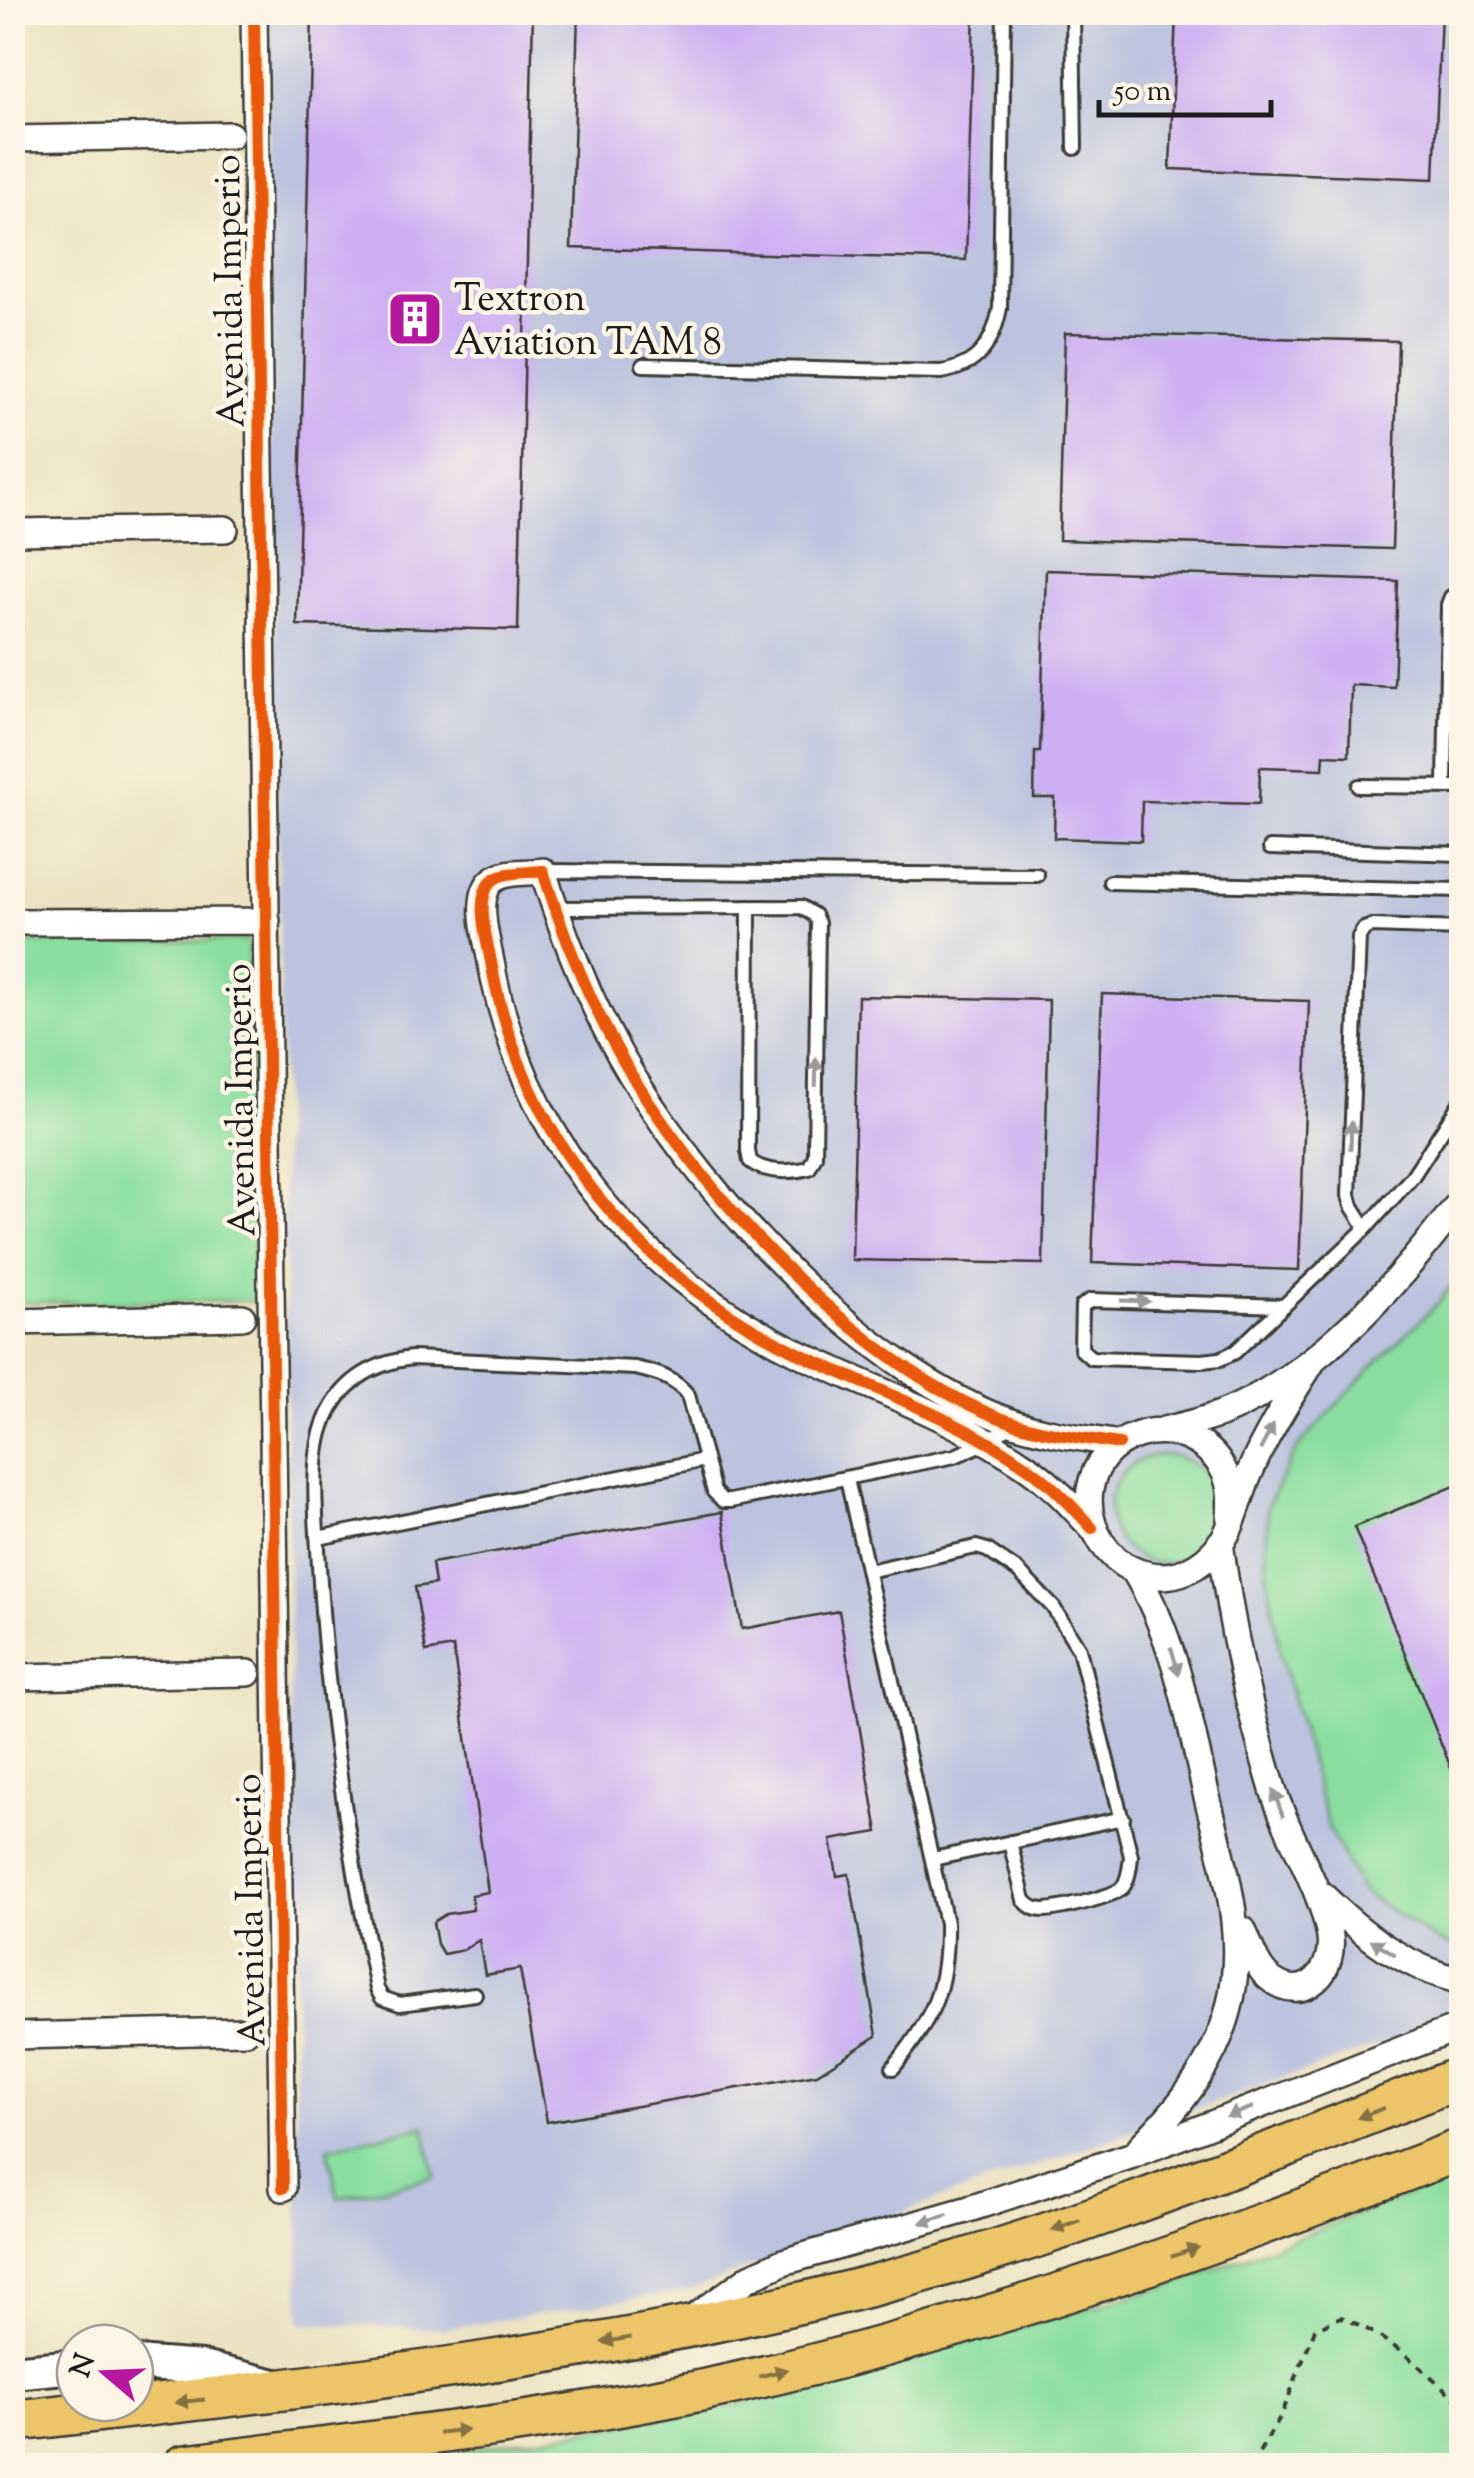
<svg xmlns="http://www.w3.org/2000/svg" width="1474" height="2478" viewBox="0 0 1474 2478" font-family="'Sorts Mill Goudy',serif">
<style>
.industrial{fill:#bbc3de}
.green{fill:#8bdea0;stroke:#547d5e;stroke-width:2.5}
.building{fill:#ceaff3}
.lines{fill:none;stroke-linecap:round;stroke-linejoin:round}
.service-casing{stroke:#3b3a35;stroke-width:18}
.minor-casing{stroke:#3b3a35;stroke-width:30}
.tertiary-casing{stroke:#3b3a35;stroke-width:38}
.primary-casing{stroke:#3b3a35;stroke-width:45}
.path{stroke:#3b3a35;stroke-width:4;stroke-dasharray:8 8;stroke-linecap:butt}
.service{stroke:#fff;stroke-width:12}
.minor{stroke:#fff;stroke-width:25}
.tertiary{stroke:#fff;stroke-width:32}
.primary{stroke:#edc569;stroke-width:40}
.cycleway-casing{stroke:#fcf5e5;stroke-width:19}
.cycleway{stroke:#e8590c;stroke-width:12}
.oneway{fill:#999}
.oneway2{fill:#847042}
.labels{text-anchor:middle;stroke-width:9;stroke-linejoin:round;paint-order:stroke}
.street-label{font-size:38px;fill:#1c1c1c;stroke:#fcf5e5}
.poi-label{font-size:38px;fill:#1c1c1c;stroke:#fcf5e5;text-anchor:start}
</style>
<rect width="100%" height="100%" fill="#fcf5e5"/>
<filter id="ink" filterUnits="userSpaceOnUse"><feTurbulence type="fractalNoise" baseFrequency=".01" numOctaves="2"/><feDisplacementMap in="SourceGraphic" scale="20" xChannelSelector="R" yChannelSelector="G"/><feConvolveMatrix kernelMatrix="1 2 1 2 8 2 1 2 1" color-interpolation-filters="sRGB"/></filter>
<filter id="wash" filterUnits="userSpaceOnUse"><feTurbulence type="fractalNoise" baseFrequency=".0048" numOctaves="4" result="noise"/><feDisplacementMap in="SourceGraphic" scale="40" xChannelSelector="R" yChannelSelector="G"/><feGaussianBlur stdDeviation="2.25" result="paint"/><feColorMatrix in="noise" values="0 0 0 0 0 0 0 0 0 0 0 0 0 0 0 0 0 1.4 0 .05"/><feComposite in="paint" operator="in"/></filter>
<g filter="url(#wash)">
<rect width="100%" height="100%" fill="#ede2c1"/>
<path class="industrial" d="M266,13H1461V1272L1439,1302L1370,1369L1297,1449L1268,1505L1266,1570L1281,1656L1305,1739L1439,1942L1461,1948V2016L784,2254L694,2289L443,2329L300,2323Z"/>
<path class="green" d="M248,940L255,1301L13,1303V943Z
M1461,1272V1948L1439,1942L1362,1892L1328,1827L1281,1656L1266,1570L1268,1505L1297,1448L1370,1369L1439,1302Z
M1109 1509a54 54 0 1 1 108 0a54 54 0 1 1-108 0Z
M424,2126L435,2177L338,2198L328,2148Z
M1461,2174V2465L371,2466L731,2406L1178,2283Z"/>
<g id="blocks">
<path class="building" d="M312,12H533L518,630L297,625Z
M578,12H974L966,260L571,248Z
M1176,12H1441L1434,179L1170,169Z
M1065,333L1398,341L1392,549L1059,540Z
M1046,570L1398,581L1394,687L1351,685L1349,756L1324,755L1323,769L1260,767L1259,804L1142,801L1141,841L1054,838L1055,798H1034L1035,752H1040Z
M1102,994L1309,1001L1299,1270L1092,1263Z
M858,996L1049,1000L1043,1264L852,1260Z
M1462,1483V1793H1461L1354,1527Z
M722,1512L742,1629L839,1611L878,1832L831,1840L837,1876L849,1874L877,2036L817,2074L547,2122L520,1969L485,1975L479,1940L463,1950L443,1954L437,1944L433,1922L446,1914L473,1910L471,1895L488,1892L453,1647L426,1652L415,1587L435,1584L432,1563Z"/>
</g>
</g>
<g filter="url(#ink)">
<use href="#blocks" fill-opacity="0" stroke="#3b3a35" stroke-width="2.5"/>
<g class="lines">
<g class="service-casing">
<path id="service" d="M1073,12L1075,148
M643,365L941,372C978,366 993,344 1000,308L1004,12
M1359,786L1462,787
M1445,786L1448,605L1451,597L1462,594
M1270,848L1462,854
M543,871L1037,875
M1110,882L1462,890
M556,908L801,907L814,915L818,923L815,1156L809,1168C791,1173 764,1173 750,1161L748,1151L749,907
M1366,1228L1352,1206L1349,1195L1359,937L1364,929L1372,926L1462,929
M1284,1306L1091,1300L1082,1306L1081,1349L1091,1358L1202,1361L1220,1359L1235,1352L1366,1228L1412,1177L1462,1100
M847,1479L946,1923C947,1989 934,2017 893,2068
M318,1538L705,1460
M868,1571L976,1547L987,1550L1018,1571L1053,1607L1079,1649L1131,1856C1130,1866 1129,1878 1123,1887C1114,1897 1059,1909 1045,1910C1035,1910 1030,1907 1024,1900L1010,1842
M933,1859L1123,1818
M475,1994L400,2004L382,1998L377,1989C348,1848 327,1709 319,1566C317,1525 309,1459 325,1421C341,1382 372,1363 412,1358L635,1368C657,1373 673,1377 688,1395L714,1492L723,1501H730L955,1456L987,1442L1014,1423"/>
</g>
<g class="minor-casing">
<path id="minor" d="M254,12L283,2188
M12,139L230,135
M12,532L225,529
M12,922L267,921
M12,1322L242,1317
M1164,1430C1189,1424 1214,1418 1237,1407C1328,1364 1402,1278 1462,1199
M1230,1521C1231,1503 1232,1485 1223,1469C1207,1440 1170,1424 1138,1435C1082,1453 1074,1520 1115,1558C1133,1575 1162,1581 1186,1571C1200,1565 1212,1555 1221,1543C1235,1523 1240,1494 1250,1472C1267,1432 1291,1396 1314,1359
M1092,1528C1072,1506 1051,1483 1026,1466C960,1420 875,1390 802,1355C641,1277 523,1142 491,962C487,940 471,889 498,877C510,871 530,873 543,871C565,941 593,1011 631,1074C708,1202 870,1375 1014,1423C1048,1434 1084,1438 1119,1444
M1220,1543C1231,1624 1249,1711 1273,1789C1288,1838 1318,1881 1329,1931C1338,1970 1304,2008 1268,1977C1255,1965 1250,1945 1243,1930
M1135,1572C1175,1639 1188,1714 1205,1789C1222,1859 1246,1928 1231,1999C1219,2058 1181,2106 1140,2147
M12,1677L248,1673
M1322,1895C1362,1934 1405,1968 1462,1981
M12,2036L246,2031
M694,2318L750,2277L783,2262L966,2210L1130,2156L1462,2026"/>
</g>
<g class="tertiary-casing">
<path id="tertiary" d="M135,2363L202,2368L275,2386
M12,2372L75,2366"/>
</g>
<g class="primary-casing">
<path id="primary" d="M12,2421C303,2388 594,2357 878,2284C1077,2232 1270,2152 1462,2077
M183,2466C355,2443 528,2426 699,2391C961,2336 1213,2245 1462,2149"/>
</g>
<path class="path" d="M1251,2466L1282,2414L1315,2329L1341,2317C1389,2336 1424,2370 1462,2405"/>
<use href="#service" class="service"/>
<use href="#minor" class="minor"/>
<use href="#tertiary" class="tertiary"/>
<use href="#primary" class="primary"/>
<g class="cycleway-casing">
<path id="cycleway" d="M254,12L283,2188
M1092,1528C1072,1506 1051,1483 1026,1466C960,1420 875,1390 802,1355C641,1277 523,1142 491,962C487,940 471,889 498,877C510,871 530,873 543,871C565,941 593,1011 631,1074C708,1202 870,1375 1014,1423C1048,1434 1084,1438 1119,1444"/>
</g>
<use href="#cycleway" class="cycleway"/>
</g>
<defs><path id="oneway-solid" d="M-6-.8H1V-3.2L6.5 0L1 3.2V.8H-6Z" transform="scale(2.5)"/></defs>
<g class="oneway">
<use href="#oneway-solid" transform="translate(816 1072) rotate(-89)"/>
<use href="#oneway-solid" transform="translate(1351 1135) rotate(-88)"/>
<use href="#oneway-solid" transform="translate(1135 1301) rotate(2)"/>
<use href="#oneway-solid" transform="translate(1267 1437) rotate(-62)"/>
<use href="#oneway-solid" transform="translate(1175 1661) rotate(74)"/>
<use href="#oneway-solid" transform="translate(1278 1803) rotate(-110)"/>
<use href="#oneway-solid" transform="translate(1383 1947) rotate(-148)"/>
<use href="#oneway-solid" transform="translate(1240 2112) rotate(159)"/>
<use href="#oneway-solid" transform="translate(934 2219) rotate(164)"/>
</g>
<g class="oneway2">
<use href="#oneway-solid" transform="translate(1371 2113) rotate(159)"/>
<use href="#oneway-solid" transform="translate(1066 2225) rotate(161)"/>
<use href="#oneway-solid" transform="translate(1185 2252) rotate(-19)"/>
<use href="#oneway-solid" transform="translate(616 2340) rotate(170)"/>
<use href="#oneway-solid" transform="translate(773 2373) rotate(-14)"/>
<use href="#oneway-solid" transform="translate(190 2401) rotate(174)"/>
<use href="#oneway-solid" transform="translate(453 2431) rotate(-7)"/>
</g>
</g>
<defs>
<g id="building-square" transform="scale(2.875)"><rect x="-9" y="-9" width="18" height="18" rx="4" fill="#b5179e" stroke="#fcf5e5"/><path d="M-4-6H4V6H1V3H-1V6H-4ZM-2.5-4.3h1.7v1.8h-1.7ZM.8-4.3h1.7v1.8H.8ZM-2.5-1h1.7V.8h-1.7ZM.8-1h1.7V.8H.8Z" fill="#fff"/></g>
</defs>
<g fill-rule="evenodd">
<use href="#building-square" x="415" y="319"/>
</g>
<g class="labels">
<g class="street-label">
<text transform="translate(228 291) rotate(-91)" y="13">Avenida Imperio</text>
<text transform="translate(239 1100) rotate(-91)" y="13">Avenida Imperio</text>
<text transform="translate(249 1910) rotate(-91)" y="13">Avenida Imperio</text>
</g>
<g class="poi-label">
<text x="454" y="310">Textron<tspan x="454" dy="44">Aviation TAM 8</tspan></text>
</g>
</g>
<rect width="1474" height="2478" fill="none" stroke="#fcf5e5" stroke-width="50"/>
<g transform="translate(105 2373) rotate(289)"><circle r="48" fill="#fcf5e5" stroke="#a29e95" stroke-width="2.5"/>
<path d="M0-8L18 38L0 25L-18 38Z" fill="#b5179e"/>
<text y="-15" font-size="28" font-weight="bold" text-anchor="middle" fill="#1c1c1c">N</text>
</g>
<path d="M1099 100v15h172v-15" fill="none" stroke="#1c1c1c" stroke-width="5"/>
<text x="1114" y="100" font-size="30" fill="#1c1c1c" stroke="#fcf5e5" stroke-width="8" paint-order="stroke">50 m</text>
</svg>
